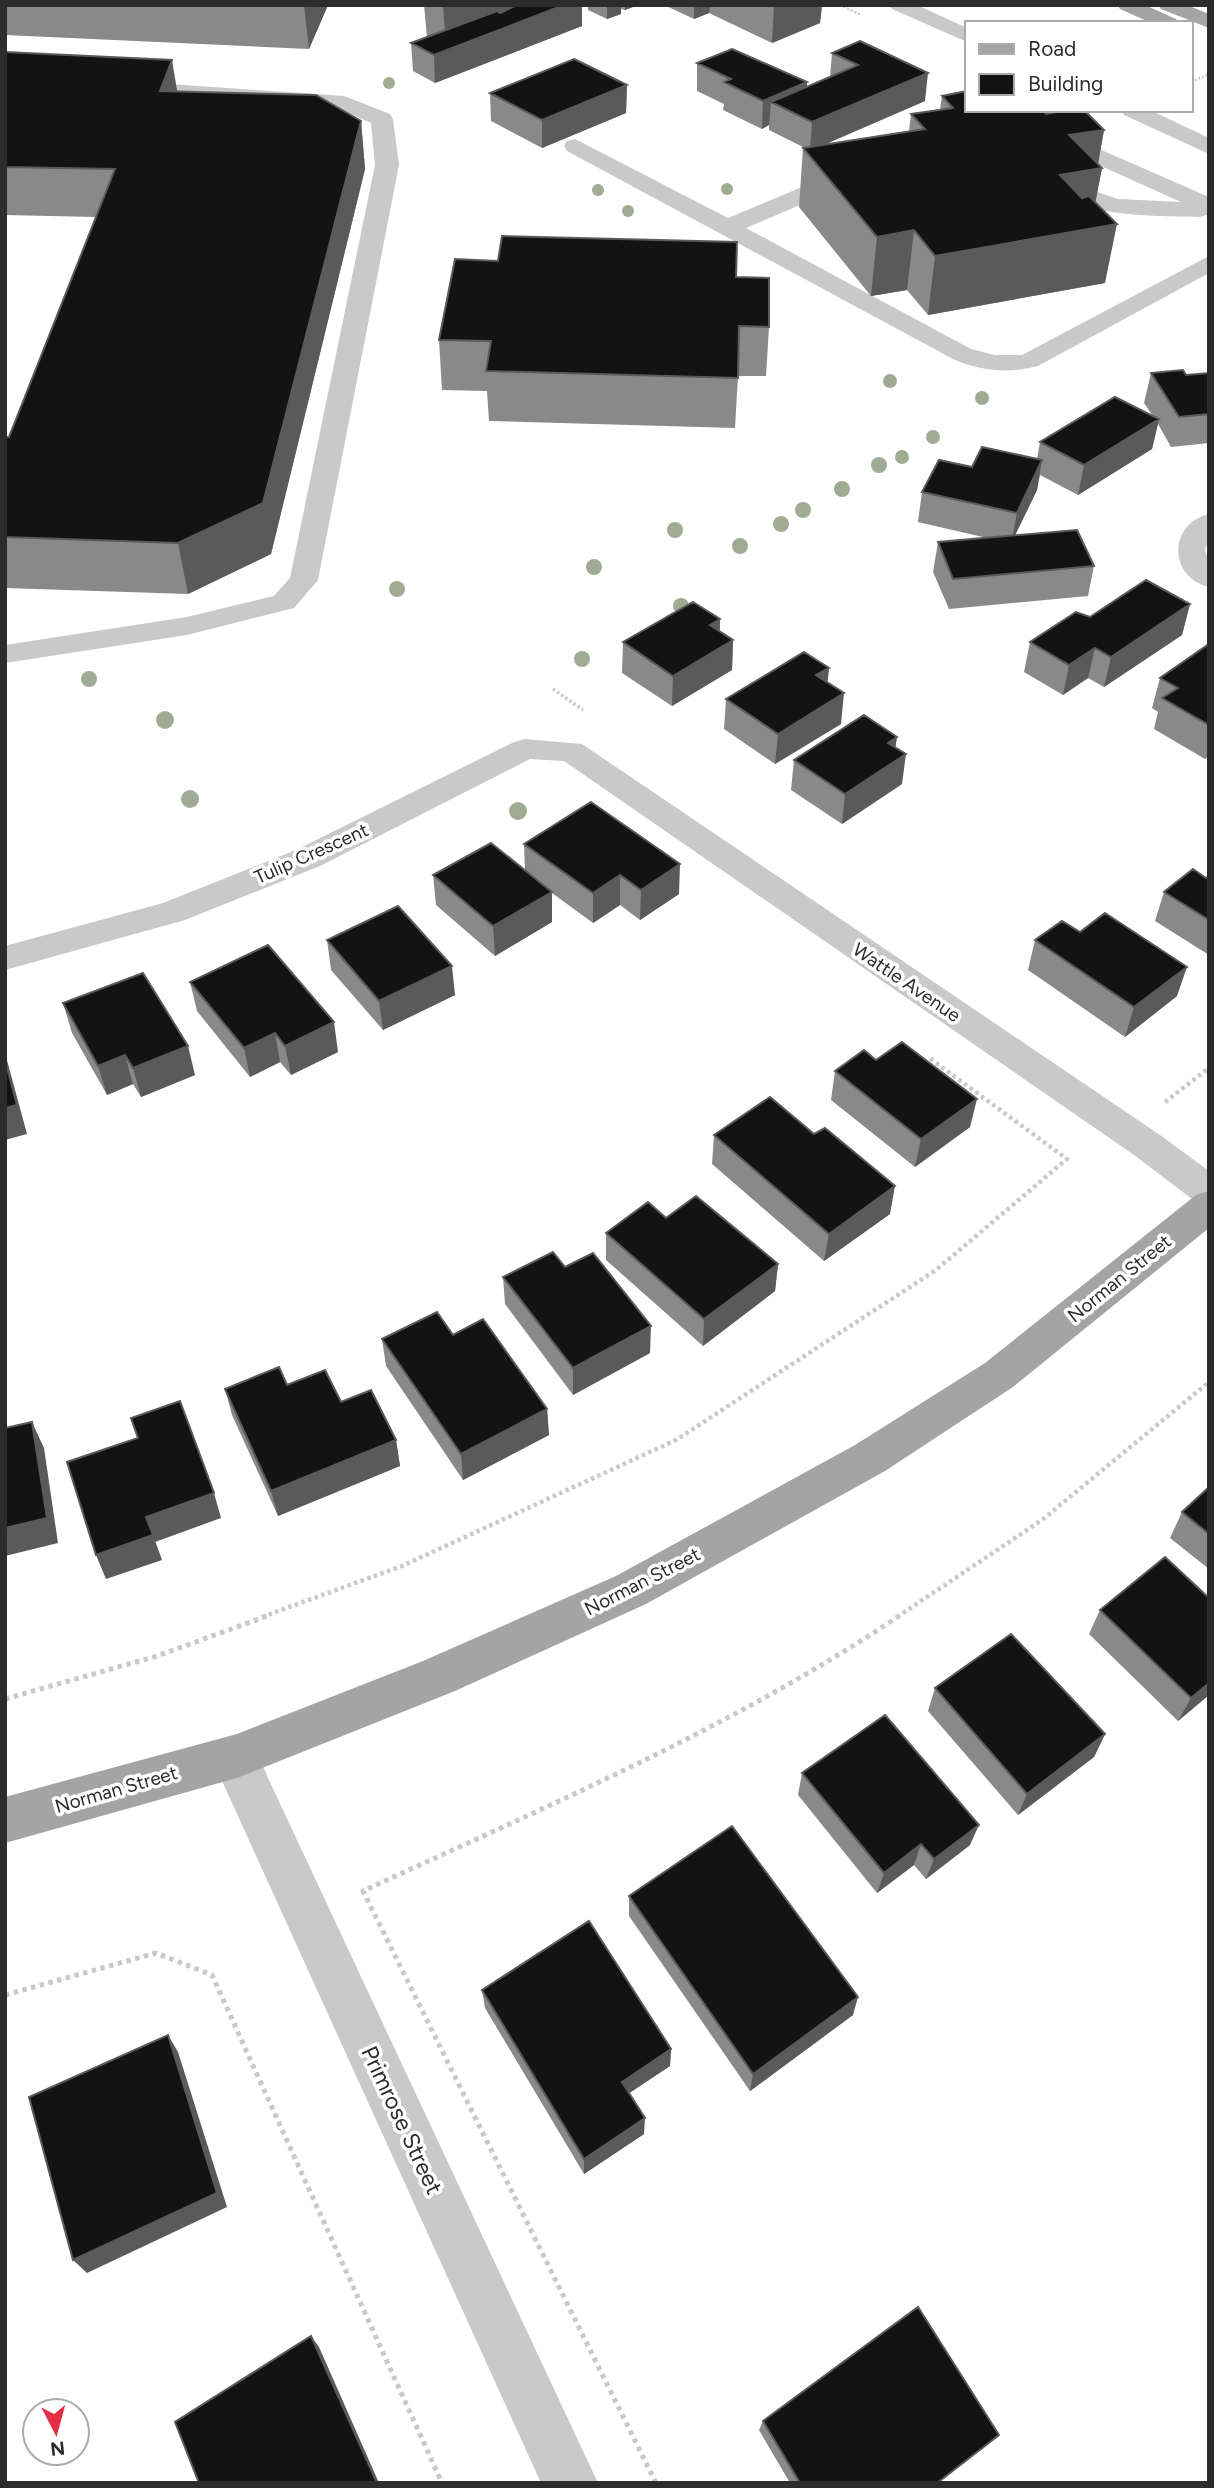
<svg xmlns="http://www.w3.org/2000/svg" width="1214" height="2488" viewBox="0 0 1214 2488" font-family="Figtree,sans-serif">
<style>
.lines{fill:none;stroke-linecap:round;stroke-linejoin:round}
.path-far3{stroke:#c9c9c9;stroke-width:2.5;stroke-dasharray:2 2;stroke-linecap:butt}
.path-far2{stroke:#c9c9c9;stroke-width:3.5;stroke-dasharray:2.5 2.5;stroke-linecap:butt}
.path-far1{stroke:#c9c9c9;stroke-width:4.5;stroke-dasharray:3.5 3.5;stroke-linecap:butt}
.path{stroke:#c9c9c9;stroke-width:5;stroke-dasharray:4.5 4.5;stroke-linecap:butt}
.minor{fill:#c9c9c9;fill-rule:evenodd}
.major{fill:#a4a4a4;fill-rule:evenodd}
.tree{fill:#9fab93}
.wall{fill:#898989}
.shaded-wall{fill:#5a5a5a}
.building{fill:#131313;stroke:#5a5a5a;stroke-width:2}
.labels{text-anchor:middle;stroke-width:7;stroke-linejoin:round;paint-order:stroke}
.street-label{font-size:19px;fill:#2c2c2c;stroke:#fff}
.near-street-label{font-size:23px;fill:#2c2c2c;stroke:#fff}
</style>
<rect width="100%" height="100%" fill="#fff"/>
<g class="lines">
<path class="path-far3" d="M840,5L861,15
M1191,82L1209,74"/>
<path class="path-far2" d="M553,689L583,710"/>
<path class="path-far1" d="M1165,1102L1209,1068
M262,1617L402,1566L676,1440L936,1270L1067,1159L928,1057
M897,1617L1042,1520L1209,1382"/>
<path class="path" d="M5,1699L157,1656L267,1616
M5,1995L156,1953L212,1975L442,2483
M656,2483L363,1891C545,1807 732,1728 899,1616"/>
<path class="minor" d="M889,5H917L967,28V42L892,9Z
M126,81L344,96L390,114L393,119L399,165L318,580L294,608L187,635L5,663V645L187,617L274,596L290,578L375,165L371,123L340,109L118,93L115,88L118,83Z
M1121,110H1150L1209,138V154L1124,115Z
M1051,128L1209,197V214L1200,217C1169,216 1080,218 1061,191L1065,186L1073,184L1118,199L1181,202L1043,140L1040,135L1043,130Z
M575,139L728,218L840,171H856L860,176L856,181L746,228L971,349L995,355H1022L1209,256V273L1038,366C1008,374 981,371 953,359L567,151L564,146L567,141Z
M1209,514V537L1205,550L1209,563V587C1168,577 1168,524 1209,514Z
M525,739L582,744L1160,1135L1209,1171V1207L1196,1202L1134,1155L564,761L530,759L320,866L185,920L5,970V946L163,903L296,850L514,742Z
M237,1734L253,1741L268,1778L598,2483H541L223,1783L214,1756L221,1741Z"/>
<path class="major" d="M1117,5H1145L1176,19L1179,23H1151L1120,9Z
M1158,5H1187L1209,14V28L1161,9Z
M1209,1191V1228L1013,1387L885,1471L646,1604L455,1691L237,1778L5,1843V1797L237,1734L423,1661L616,1576L855,1445L985,1363L1196,1195Z"/>
</g>
<g class="tree">
<circle cx="389" cy="83" r="6"/>
<circle cx="727" cy="189" r="6"/>
<circle cx="598" cy="190" r="6"/>
<circle cx="628" cy="211" r="6"/>
<circle cx="890" cy="381" r="7"/>
<circle cx="982" cy="398" r="7"/>
<circle cx="933" cy="437" r="7"/>
<circle cx="902" cy="457" r="7"/>
<circle cx="879" cy="465" r="8"/>
<circle cx="842" cy="489" r="8"/>
<circle cx="803" cy="510" r="8"/>
<circle cx="781" cy="524" r="8"/>
<circle cx="675" cy="530" r="8"/>
<circle cx="740" cy="546" r="8"/>
<circle cx="594" cy="567" r="8"/>
<circle cx="397" cy="589" r="8"/>
<circle cx="681" cy="606" r="8"/>
<circle cx="582" cy="659" r="8"/>
<circle cx="89" cy="679" r="8"/>
<circle cx="165" cy="720" r="9"/>
<circle cx="190" cy="799" r="9"/>
<circle cx="518" cy="811" r="9"/>
</g>
<path class="wall" d="M5,5H328L309,49L5,35Z
M424,5H582V26L435,83L413,71L411,43L427,37Z
M588,5H638L625,10L621,9V14L607,19L588,10Z
M664,5H822L820,23L772,43L709,13L694,19Z
M860,41L925,101L822,145L909,131L911,114L940,110L942,96L1046,114L1104,130L1098,164L1102,168L1095,202L1105,283L928,315L907,290L871,296L799,207L803,148H805L769,130V125L762,129L723,110L724,104L697,91V63L807,82V87L830,77L832,53Z
M5,52L177,92L361,121L365,169L271,554L188,594L5,588V437H9L96,217L5,215Z
M627,85L626,113L542,148L491,121L490,93Z
M736,277L769,327L766,376H738L735,428L489,421L487,391L442,390L439,340Z
M1151,373L1186,375L1209,373V443L1171,447L1158,424L1152,449L1078,495L1040,475L1037,490L1015,535L1094,566L1088,596L949,609L933,572L938,542L987,538L918,522L922,492L1037,459L1040,442L1153,416L1144,403Z
M1190,604L1182,635L1104,687L1088,678L1063,695L1024,672L1030,642L1090,617Z
M720,619V631L733,640L732,670L672,706L622,673L623,642Z
M1209,644V756L1205,759L1154,729L1158,712L1152,708L1160,678Z
M829,668L827,682L841,724L775,764L724,729L726,699Z
M897,737L895,747L902,784L842,824L791,790L794,760Z
M524,844L679,894L640,920L620,905L593,923L552,893V922L495,956L436,905L433,875L525,871Z
M1209,876V955L1155,921L1164,892L1206,878Z
M1080,932L1177,996L1125,1037L1028,970L1035,940Z
M327,940L455,995L383,1030L331,970Z
M190,982L338,1052L291,1075L280,1062L250,1077L197,1011Z
M63,1003L195,1075L141,1097L133,1084L107,1095L72,1033Z
M876,1060L970,1127L915,1167L831,1100L835,1071Z
M714,1135L890,1214L824,1261L712,1164Z
M606,1233L778,1264L775,1291L703,1346L606,1260Z
M565,1267L650,1353L573,1395L505,1304L503,1277Z
M382,1339L547,1409L549,1435L463,1480L386,1366Z
M287,1385L341,1402L396,1440L400,1466L278,1516L232,1415L225,1389Z
M1209,1487V1569L1170,1538L1182,1512Z
M1100,1610L1209,1695L1178,1721L1089,1634Z
M935,1688L1105,1734L1094,1757L1018,1815L928,1711Z
M802,1773L970,1845L926,1879L914,1865L877,1893L798,1795Z
M629,1896L853,2015L750,2091L629,1916Z
M482,1990L671,2049L670,2066L629,2093L644,2134L584,2174L485,2008Z
M763,2421L988,2444L938,2483H790L759,2430Z"/>
<path class="shaded-wall" d="M304,5H328L309,49Z
M443,5H556L446,48Z
M564,5H582V26L435,83L434,55Z
M607,5H621V14L607,19Z
M625,5H638L625,10Z
M694,5H710L709,13L694,19Z
M774,5H822L820,23L772,43Z
M172,60L180,108L160,91Z
M928,73L925,101L810,151L812,122Z
M807,82L805,110L771,102L769,125L762,129L763,101Z
M627,85L626,113L542,148V120Z
M361,121L365,169L271,554L188,594L178,543Z
M1104,130L1097,169L1102,168L1091,226L1060,175L1069,135Z
M1117,224L1105,283L928,315L935,256Z
M914,230L907,290L871,296L877,237Z
M1159,419L1152,449L1078,495L1084,465Z
M1042,460L1037,490L1011,544L1017,513Z
M1190,604L1182,635L1104,687L1111,657Z
M720,619L719,648L733,640L732,670L672,706L673,676L710,625Z
M1095,648L1088,678L1063,695L1069,665Z
M829,668L826,698L816,675Z
M844,693L841,724L775,764L778,734Z
M897,737L893,763L906,754L902,784L842,824L845,794L888,743Z
M680,864L679,894L640,920L641,890Z
M620,875V905L593,923V893Z
M552,892V922L495,956L493,926Z
M452,966L455,995L383,1030L379,1001Z
M1187,967L1177,996L1125,1037L1134,1007Z
M334,1022L338,1052L291,1075L285,1046Z
M275,1033L280,1062L250,1077L244,1048Z
M188,1046L195,1075L141,1097L133,1068Z
M5,1053L27,1134L5,1140Z
M125,1055L133,1084L107,1095L98,1066Z
M977,1099L970,1127L915,1167L921,1139Z
M895,1186L890,1214L824,1261L829,1234Z
M778,1264L775,1291L703,1346L704,1319Z
M651,1326L650,1353L573,1395V1368Z
M547,1409L549,1435L463,1480L461,1454Z
M32,1422L44,1448L58,1543L5,1556V1528Z
M396,1440L400,1466L278,1516L271,1491Z
M214,1493L221,1518L155,1542L146,1517Z
M153,1535L162,1560L106,1579L96,1555Z
M1209,1683V1695L1178,1721L1191,1698Z
M1105,1734L1094,1757L1018,1815L1027,1794Z
M979,1825L970,1845L926,1879L934,1859Z
M921,1844L914,1865L877,1893L884,1873Z
M858,1997L853,2015L750,2091L753,2074Z
M168,2035L178,2052L227,2207L87,2273L73,2260Z
M671,2049L670,2066L622,2098V2082Z
M645,2118L644,2134L584,2174V2159Z
M311,2336L319,2347L379,2483H377Z"/>
<path class="building" d="M517,5H564L434,55L411,43L497,11L500,13Z
M860,41L928,73L812,122L771,102L858,65L832,53Z
M732,49L807,82L763,101L724,82L731,79L697,63Z
M5,52L172,60L160,91L316,95L361,121L263,503L178,543L5,537V437H9L115,169L5,167Z
M574,59L627,85L542,120L490,93Z
M967,91V110H1042L1046,114L1067,110H1084L1104,130L1069,135L1102,168L1060,175L1082,198L1089,196L1117,224L935,256L914,230L877,237L803,148L925,129L911,114L953,108L942,96Z
M502,236L737,242L736,277L769,278V327L739,326L738,378L486,371L491,341L439,340L455,259L498,261Z
M1183,370L1186,375L1209,373V414L1179,417L1151,373Z
M1115,397L1159,419L1084,465L1040,442Z
M982,447L1042,460L1017,513L922,492L939,460L972,467Z
M1077,530L1094,566L953,579L938,542Z
M1146,580L1190,604L1111,657L1095,648L1069,665L1030,642L1076,612L1090,617Z
M693,602L720,619L710,625L733,640L673,676L623,642Z
M1209,644V725L1162,698L1178,688L1160,678Z
M804,652L829,668L816,675L844,693L778,734L726,699Z
M864,715L897,737L888,743L906,754L845,794L794,760Z
M591,802L680,864L641,890L620,875L593,893L524,844Z
M491,843L552,892L493,926L433,875Z
M1193,869L1206,878L1209,876V920L1164,892Z
M398,906L452,966L379,1001L327,940Z
M1105,913L1187,967L1134,1007L1035,940L1062,921L1080,932Z
M268,945L334,1022L285,1046L275,1033L244,1048L190,982Z
M143,973L188,1046L133,1068L125,1055L98,1066L63,1003Z
M902,1042L977,1099L921,1139L835,1071L864,1050L876,1060Z
M5,1060L17,1105L5,1108Z
M770,1097L814,1134L825,1128L895,1186L829,1234L714,1135Z
M696,1196L778,1264L704,1319L606,1233L648,1202L666,1218Z
M553,1252L565,1267L593,1253L651,1326L573,1368L503,1277Z
M437,1312L453,1335L483,1319L547,1409L461,1454L382,1339Z
M279,1367L287,1385L325,1370L341,1402L371,1390L396,1440L271,1491L225,1389Z
M180,1401L214,1493L146,1517L153,1535L96,1555L67,1462L138,1438L131,1418Z
M32,1422L47,1518L5,1528V1428Z
M1209,1487V1534L1182,1512Z
M1165,1557L1209,1598V1683L1191,1698L1100,1610Z
M1011,1634L1105,1734L1027,1794L935,1688Z
M885,1715L979,1825L934,1859L921,1844L884,1873L802,1773Z
M732,1826L858,1997L753,2074L629,1896Z
M589,1921L671,2049L622,2082L645,2118L584,2159L482,1990Z
M168,2035L217,2193L73,2260L29,2097Z
M918,2307L999,2435L937,2483H800L763,2421Z
M311,2336L377,2483H199L175,2422Z"/>
<g class="labels">
<g class="street-label">
<text transform="translate(311 853) rotate(-24)" y="7">Tulip Crescent</text>
<text transform="translate(907 982) rotate(34)" y="7">Wattle Avenue</text>
<text transform="translate(1119 1278) rotate(-39)" y="7">Norman Street</text>
<text transform="translate(642 1581) rotate(-27)" y="7">Norman Street</text>
<text transform="translate(116 1789) rotate(-16)" y="7">Norman Street</text>
</g>
<g class="near-street-label">
<text transform="translate(402 2120) rotate(65)" y="8">Primrose Street</text>
</g>
</g>
<rect width="1214" height="2488" fill="none" stroke="#2c2c2c" stroke-width="14"/>
<rect x="965" y="21" width="228" height="91" fill="#ffffff" stroke="#ababab" stroke-width="2"/>
<rect x="979" y="44" width="35" height="10" fill="#a4a4a4" stroke="#ababab" stroke-width="2"/>
<text x="1028" y="56" font-size="21" fill="#2c2c2c">Road</text>
<rect x="979" y="74" width="35" height="21" fill="#131313" stroke="#ababab" stroke-width="2"/>
<text x="1028" y="91" font-size="21" fill="#2c2c2c">Building</text>
<g transform="translate(56 2432) rotate(174)"><circle r="33" fill="#ffffff" stroke="#ababab" stroke-width="2"/>
<path d="M0-5L12 26L0 18L-12 26Z" fill="#e32e45"/>
<text y="-10" font-size="19" font-weight="bold" text-anchor="middle" fill="#2c2c2c">N</text>
</g>
</svg>
